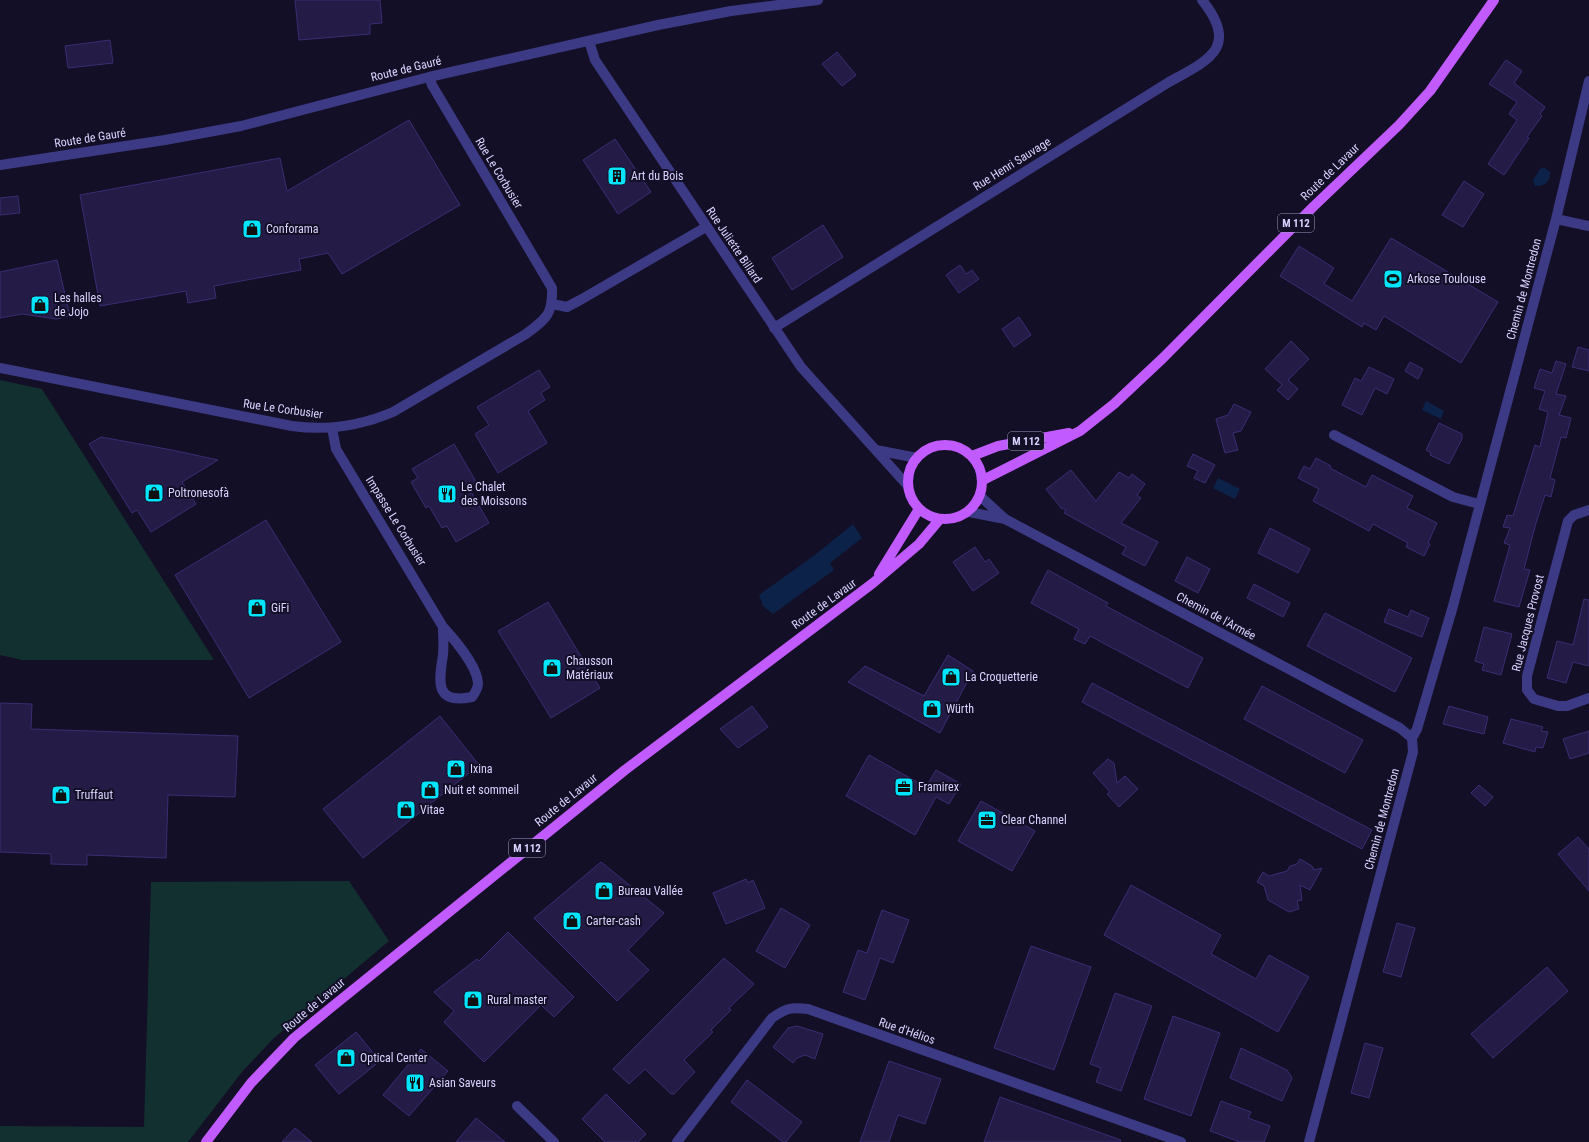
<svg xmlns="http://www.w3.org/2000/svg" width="1589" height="1142" viewBox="0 0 1589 1142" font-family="'Roboto Condensed',sans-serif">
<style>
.green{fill:#12302f}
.water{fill:#0c2248}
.building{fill:#241b47;stroke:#3b2d73}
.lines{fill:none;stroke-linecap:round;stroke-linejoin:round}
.minor{stroke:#3d3a85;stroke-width:10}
.primary{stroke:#c25bff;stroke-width:10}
.labels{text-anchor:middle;stroke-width:4;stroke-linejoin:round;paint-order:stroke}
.shield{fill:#130f26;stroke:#9e99be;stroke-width:1}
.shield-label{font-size:11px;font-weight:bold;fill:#d9d4ff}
.street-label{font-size:12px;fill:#d9d4ff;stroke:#130f26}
.poi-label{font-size:12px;fill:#d9d4ff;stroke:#130f26;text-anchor:start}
</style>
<rect width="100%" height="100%" fill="#130f26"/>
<path class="green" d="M0,380L42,389L214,660H22L0,655Z
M349,881L389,941L273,1039L242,1072L188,1142H0V1126L144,1127L151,882Z"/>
<path class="water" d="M1544,167L1550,172C1551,181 1544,187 1535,186L1533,180L1540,169Z
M1426,401L1444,411L1441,419L1422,410Z
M1218,478L1240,489L1235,499L1213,488Z
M853,524L862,538L830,563L834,570L773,614L763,606L759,595L816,554Z"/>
<path class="building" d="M295,0H380L382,23L370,24V34L299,40Z
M110,40L113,63L68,68L65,46Z
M837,52L856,75L842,86L822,64Z
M1506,60L1522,71L1514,83L1545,107L1540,114L1542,116L1527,137L1529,138L1504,175L1488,164L1517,120L1509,114L1517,102L1489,84Z
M409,120L460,205L342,274L328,253L299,259L301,270L214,286L216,298L188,303L186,291L100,306L80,195L280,158L287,191Z
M615,139L651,192L618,214L583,160Z
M1464,181L1484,194L1463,227L1442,215Z
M18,196L20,213L0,215V198Z
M823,225L843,257L792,290L772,258Z
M1391,238L1498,302L1461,363L1384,316L1376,330L1364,323L1362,327L1280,276L1299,246L1334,268L1324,284L1352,301Z
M57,260L70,316L56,319L22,314L0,318V272Z
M960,265L966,274L972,270L979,279L959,293L946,275Z
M1019,317L1031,335L1014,347L1002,329Z
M1291,341L1309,359L1288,380L1298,389L1288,400L1277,390L1282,385L1265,369Z
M1578,347L1589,350V371L1572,367Z
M1556,361L1566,364L1556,394L1566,396L1559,415L1571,418L1566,438L1561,437L1550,478L1555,480L1551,497L1545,495L1536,523L1524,569L1530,570L1519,607L1494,601L1510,545L1504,543L1510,528L1503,527L1507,515L1513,516L1535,445L1540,447L1548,412L1539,409L1545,391L1534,388L1540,369L1552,373Z
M1410,362L1423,369L1418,379L1405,371Z
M1369,367L1394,379L1387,394L1375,388L1362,415L1342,405L1355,378L1361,381Z
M539,370L550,387L541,393L545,400L528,411L547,443L498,473L475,434L489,425L477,407Z
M1234,404L1251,412L1241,431L1233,433L1238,450L1225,453L1216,419L1228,415Z
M1439,423L1462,434V439L1449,464L1430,455L1431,453L1426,450Z
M101,437L172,450L218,460L182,482L196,504L151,532L137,510L132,513L89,444Z
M454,444L478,485L470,490L489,523L456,542L447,526L442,528L429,506L426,508L411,482L418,478L412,469Z
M1193,454L1215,465L1205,483L1194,478L1198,471L1187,466Z
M1316,458L1331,466L1330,468L1366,487L1372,475L1413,496L1407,508L1437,523L1428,543L1430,544L1424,556L1406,547L1408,543L1373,524L1369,531L1313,501L1319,489L1298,478L1304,466L1310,469Z
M1071,470L1096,501L1119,472L1129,478L1132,474L1145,484L1137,495L1141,498L1121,523L1158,542L1145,566L1122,554L1126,547L1064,513L1066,510L1061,508L1046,489Z
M266,520L341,642L249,698L175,575Z
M1270,528L1310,549L1298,573L1258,553Z
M975,547L985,562L989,559L999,573L973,591L953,562Z
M1187,557L1210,569L1198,593L1175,581Z
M1048,570L1108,603L1106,606L1203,658L1188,688L1090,636L1085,644L1074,639L1079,629L1031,603Z
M1254,584L1290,603L1283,617L1247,598Z
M1584,599L1589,600V666L1573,662L1566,683L1547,678L1557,641L1573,645Z
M548,602L600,688L551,718L498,631Z
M1389,609L1408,617L1411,610L1429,618L1422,637L1384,622Z
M1325,613L1412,658L1395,692L1307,646Z
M1484,627L1512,634L1501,675L1482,670L1484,664L1475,661Z
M948,655L973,671L940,733L848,682L865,666L924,696Z
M1092,683L1372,830L1362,849L1082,702Z
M1262,686L1363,740L1345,773L1244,719Z
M0,703L32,704L31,729L238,736L235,797L168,795L166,858L87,855V865L51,864V854L0,852Z
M752,706L768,727L738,748L720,729Z
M1449,706L1488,717L1484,734L1443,724Z
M440,716L479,765L363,858L323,809Z
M1511,719L1543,727L1541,731L1548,732L1543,748L1536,747L1535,752L1503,743Z
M1589,731V753L1570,759L1563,739Z
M869,755L926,787L936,770L961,784L949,804L936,797L915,835L846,796Z
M1108,759L1114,763L1117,783L1125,776L1138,789L1119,807L1107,794L1110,792L1093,773Z
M1479,785L1493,797L1485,806L1471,793Z
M981,801L1035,831L1012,871L958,841Z
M1578,837L1589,849V891L1558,854Z
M1300,859L1312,866L1314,870L1322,868L1310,890L1300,885L1302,900L1297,901L1299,909L1289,912L1268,900L1264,886L1257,882L1263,872L1269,876L1287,871L1290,866L1297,864Z
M601,862L664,913L628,950L649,970L617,1001L534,918Z
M746,879L748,883L753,880L765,908L726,924L713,893Z
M1131,885L1221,935L1211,954L1256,979L1269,955L1309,977L1278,1032L1104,935Z
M781,908L810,925L785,968L756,951Z
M882,910L909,920L893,963L880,958L865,1000L843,992L858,950L867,953Z
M1397,923L1415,928L1401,977L1383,972Z
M508,932L574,997L554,1017L541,1005L484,1062L444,1022L454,1011L434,992L477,959L479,961Z
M1031,946L1091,967L1054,1070L994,1048Z
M724,958L754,984L729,1008L731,1010L711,1030L713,1032L684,1060L695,1072L674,1094H671L645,1069L629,1084L613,1069Z
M1547,967L1568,991L1493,1058L1471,1034Z
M1115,993L1152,1006L1121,1091L1096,1082L1101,1068L1090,1064Z
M1173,1016L1220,1033L1191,1116L1144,1099Z
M797,1026L823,1034L815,1059L805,1055L797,1058L793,1063L773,1047L788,1028Z
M356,1032L380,1061L339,1094L315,1065Z
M1365,1043L1383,1048L1369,1098L1351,1093Z
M1241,1048L1287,1070L1292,1078L1282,1101L1230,1078Z
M421,1049L448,1071L409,1116L383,1095Z
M889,1061L941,1079L925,1124L898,1115L889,1142H860Z
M747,1080L802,1122L786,1142H783L731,1102Z
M606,1094L646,1134L638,1142H605L582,1119Z
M1000,1097L1121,1140L1120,1142H984Z
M1221,1101L1251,1112L1248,1118L1270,1126L1264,1142H1240L1210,1131Z
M476,1118L505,1142H456Z
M295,1128L312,1142H282Z"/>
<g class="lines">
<path class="minor" d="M589,41L595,60L801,367L908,486
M0,165L165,140L241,126L429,77L658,25L731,11L818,0
M1556,219L1589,226
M552,304L567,307L582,299L706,227
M774,328L1169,82C1209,60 1240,47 1202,0
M0,368L292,426C328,431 360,426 393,412L526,334C547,318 553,314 552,288L432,85L429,77
M332,428L336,449L443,627C443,636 444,646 443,655C439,681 434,705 472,697C475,693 478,689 478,683C477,666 454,639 443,627
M1334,435L1453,497L1479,504
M876,450L917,458
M980,496L1005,519L1400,728L1412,738
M1589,510L1574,515L1568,521L1527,676V690L1534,699L1558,706H1567L1589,698
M969,512L1005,519
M517,1106L554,1142
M677,1142L772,1018C786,1008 791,1007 808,1009L1181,1142
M1309,1142L1413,752L1412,738L1417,729L1453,606L1556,219L1589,81"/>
<path class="primary" d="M908 482a37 37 0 1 1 74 0a37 37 0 1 1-74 0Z
M972,456L998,446L1069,433
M983,480L1080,431L1114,404L1163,358L1314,206L1399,125L1430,91L1494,0
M879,574L919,509
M206,1142L251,1083L294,1038L328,1010L625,770L873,583L919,544L940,519"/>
</g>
<defs>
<g id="building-square" transform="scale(1)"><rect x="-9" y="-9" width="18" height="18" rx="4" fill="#00e5ff" stroke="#130f26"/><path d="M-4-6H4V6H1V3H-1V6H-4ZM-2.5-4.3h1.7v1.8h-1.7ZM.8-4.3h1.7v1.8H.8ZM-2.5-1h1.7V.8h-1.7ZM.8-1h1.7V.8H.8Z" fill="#111"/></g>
<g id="shop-square" transform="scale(1)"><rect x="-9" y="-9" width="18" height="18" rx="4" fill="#00e5ff" stroke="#130f26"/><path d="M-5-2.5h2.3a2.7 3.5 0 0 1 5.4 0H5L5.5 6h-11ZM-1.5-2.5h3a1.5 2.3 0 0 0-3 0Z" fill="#111"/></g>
<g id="stadium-square" transform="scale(1)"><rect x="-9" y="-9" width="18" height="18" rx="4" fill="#00e5ff" stroke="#130f26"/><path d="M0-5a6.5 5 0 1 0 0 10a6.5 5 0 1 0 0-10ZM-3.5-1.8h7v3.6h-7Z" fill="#111"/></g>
<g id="restaurant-square" transform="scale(1)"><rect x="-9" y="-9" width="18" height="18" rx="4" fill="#00e5ff" stroke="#130f26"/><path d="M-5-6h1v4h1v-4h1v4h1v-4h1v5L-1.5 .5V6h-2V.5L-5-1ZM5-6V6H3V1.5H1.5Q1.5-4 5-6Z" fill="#111"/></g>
<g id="office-square" transform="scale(1)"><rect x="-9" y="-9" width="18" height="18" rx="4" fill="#00e5ff" stroke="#130f26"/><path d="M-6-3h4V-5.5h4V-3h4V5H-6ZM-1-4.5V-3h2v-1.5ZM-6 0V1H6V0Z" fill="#111"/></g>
</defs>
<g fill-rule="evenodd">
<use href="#building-square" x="617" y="176"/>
<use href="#shop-square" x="252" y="229"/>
<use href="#stadium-square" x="1393" y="279"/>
<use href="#shop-square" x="40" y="305"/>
<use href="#shop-square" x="154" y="493"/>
<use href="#restaurant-square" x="447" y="494"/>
<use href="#shop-square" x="257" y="608"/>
<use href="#shop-square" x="552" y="668"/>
<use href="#shop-square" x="951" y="677"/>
<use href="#shop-square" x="932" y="709"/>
<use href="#shop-square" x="456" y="769"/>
<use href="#office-square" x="904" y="787"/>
<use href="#shop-square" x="430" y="790"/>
<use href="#shop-square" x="61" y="795"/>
<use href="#shop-square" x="406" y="810"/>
<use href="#office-square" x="987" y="820"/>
<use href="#shop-square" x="604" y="891"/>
<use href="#shop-square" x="572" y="921"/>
<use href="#shop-square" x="473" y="1000"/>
<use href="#shop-square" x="346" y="1058"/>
<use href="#restaurant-square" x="415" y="1083"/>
</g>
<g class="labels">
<g class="shield">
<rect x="1278" y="214" width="36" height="18" rx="3"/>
<rect x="1008" y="432" width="36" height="18" rx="3"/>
<rect x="509" y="839" width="36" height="18" rx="3"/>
</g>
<g class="shield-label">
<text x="1296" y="227">M 112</text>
<text x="1026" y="445">M 112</text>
<text x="527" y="852">M 112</text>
</g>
<g class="street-label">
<text transform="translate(406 69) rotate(-14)" y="4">Route de Gauré</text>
<text transform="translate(90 138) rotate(-9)" y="4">Route de Gauré</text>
<text transform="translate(1012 164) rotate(-32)" y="4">Rue Henri Sauvage</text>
<text transform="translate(1330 172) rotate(-44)" y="4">Route de Lavaur</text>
<text transform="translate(499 173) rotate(59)" y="4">Rue Le Corbusier</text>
<text transform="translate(734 245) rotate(56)" y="4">Rue Juliette Billard</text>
<text transform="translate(1524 289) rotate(-75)" y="4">Chemin de Montredon</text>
<text transform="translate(283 409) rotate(8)" y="4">Rue Le Corbusier</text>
<text transform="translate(396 521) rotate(58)" y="4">Impasse Le Corbusier</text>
<text transform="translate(824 604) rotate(-36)" y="4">Route de Lavaur</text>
<text transform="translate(1216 616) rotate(28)" y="4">Chemin de l'Armée</text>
<text transform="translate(1528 623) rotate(-76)" y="4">Rue Jacques Provost</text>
<text transform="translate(566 800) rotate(-39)" y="4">Route de Lavaur</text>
<text transform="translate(1382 819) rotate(-75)" y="4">Chemin de Montredon</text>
<text transform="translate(314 1005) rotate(-40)" y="4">Route de Lavaur</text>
<text transform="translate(907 1031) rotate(19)" y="4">Rue d'Hélios</text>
</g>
<g class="poi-label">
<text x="631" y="180">Art du Bois</text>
<text x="266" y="233">Conforama</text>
<text x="1407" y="283">Arkose Toulouse</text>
<text x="54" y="302">Les halles<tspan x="54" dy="14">de Jojo</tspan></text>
<text x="461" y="491">Le Chalet<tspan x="461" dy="14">des Moissons</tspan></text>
<text x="168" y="497">Poltronesofà</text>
<text x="271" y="612">GiFi</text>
<text x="566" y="665">Chausson<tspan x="566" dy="14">Matériaux</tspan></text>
<text x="965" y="681">La Croquetterie</text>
<text x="946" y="713">Würth</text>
<text x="470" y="773">Ixina</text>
<text x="918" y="791">Framirex</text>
<text x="444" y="794">Nuit et sommeil</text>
<text x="75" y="799">Truffaut</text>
<text x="420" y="814">Vitae</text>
<text x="1001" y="824">Clear Channel</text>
<text x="618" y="895">Bureau Vallée</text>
<text x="586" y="925">Carter-cash</text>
<text x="487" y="1004">Rural master</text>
<text x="360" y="1062">Optical Center</text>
<text x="429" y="1087">Asian Saveurs</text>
</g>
</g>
</svg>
